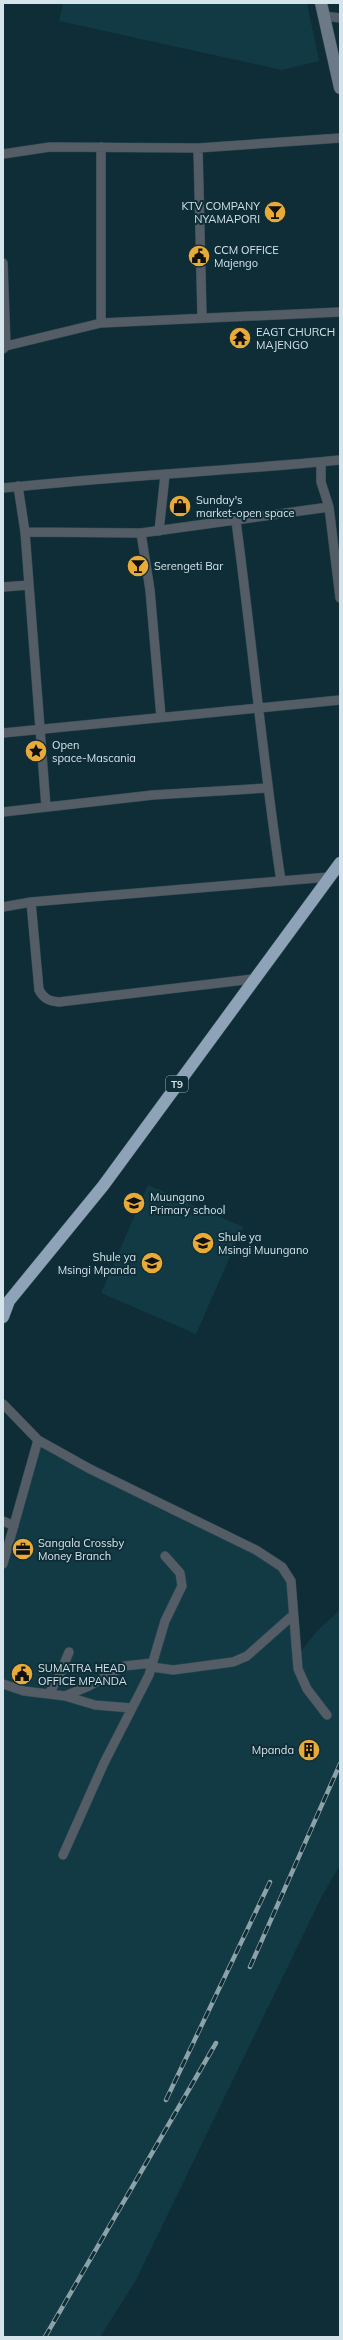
<svg xmlns="http://www.w3.org/2000/svg" width="343" height="2340" viewBox="0 0 343 2340" font-family="Mulish,sans-serif">
<style>
.built{fill:#123a45}
.lines{fill:none;stroke-linecap:round;stroke-linejoin:round}
.street-casing{stroke:#2f4a53;stroke-width:10}
.secondary-casing{stroke:#2f4a53;stroke-width:13}
.highway-casing{stroke:#2f4a53;stroke-width:13}
.street{stroke:#545c65;stroke-width:9}
.secondary{stroke:#6c7986;stroke-width:12}
.highway{stroke:#8ea3b8;stroke-width:12}
.rail-casing{stroke:#8ca1a8;stroke-width:4.5}
.rail{stroke:#0f2d36;stroke-width:3;stroke-dasharray:9;stroke-linecap:butt}
.labels{text-anchor:middle;stroke-width:4;stroke-linejoin:round;paint-order:stroke}
.shield{fill:#0f2d36;stroke:#99adb4;stroke-width:1}
.shield-label{font-size:10px;font-weight:bold;fill:#d4e4ea}
.poi-label{font-size:11px;fill:#d4e4ea;stroke:#0f2d36;text-anchor:start}
</style>
<rect width="100%" height="100%" fill="#0f2d36"/>
<path class="built" d="M63,3H307L319,61L282,70L59,21Z
M148,1185L243,1227L196,1334L101,1293Z
M38,1440L282,1567L291,1581L298,1655L317,1631L340,1610V1865L321,1898L135,2282L100,2337H3V1564Z"/>
<g class="lines">
<g class="street-casing">
<path id="street" d="M324,16L340,18
M101,147V323
M198,148L202,317
M3,154L50,147L198,148L340,138
M3,263L6,346
M3,349L6,346L101,323L340,312
M321,462V482L329,507L340,598
M18,486L25,532L46,807
M3,488C115,476 228,471 340,460
M236,521C252,641 263,762 281,881
M159,531L165,475
M25,532L141,533L329,507
M141,533L150,590L161,717
M3,587L29,585
M3,733L340,700
M3,812L153,795L268,788
M31,902L39,990C44,999 49,1001 59,1002L253,979
M3,907L31,902L329,877
M3,1404L38,1440L90,1469L256,1550L282,1567L291,1581L298,1669L307,1689L327,1715
M3,1521L14,1526
M3,1564L38,1440
M152,1667L173,1670L233,1662L247,1656L292,1616
M3,1684L24,1691L65,1696L95,1705L131,1708
M49,1694L60,1674L69,1652
M65,1696L89,1686L124,1666L153,1663
M63,1855L104,1763L149,1675L165,1621L182,1586L180,1573L165,1556"/>
</g>
<g class="secondary-casing">
<path id="secondary" d="M321,3L340,88"/>
</g>
<g class="highway-casing">
<path id="highway" d="M3,1317L9,1301L103,1186L340,863"/>
</g>
<use href="#street" class="street"/>
<use href="#secondary" class="secondary"/>
<use href="#highway" class="highway"/>
<g class="rail-casing">
<path id="rail" d="M250,1967L340,1764
M166,2100L270,1882
M45,2337L216,2043"/>
</g>
<use href="#rail" class="rail"/>
</g>
<defs>
<g id="bar-disc" transform="scale(1.15)"><circle r="9.5" fill="#e8ab37" stroke="#0f2d36"/><path d="M-6-5H6L.8 .8V4.5H3.5V6h-7V4.5H-.8V.8Z" fill="#111"/></g>
<g id="civic-disc" transform="scale(1.15)"><circle r="9.5" fill="#e8ab37" stroke="#0f2d36"/><path d="M-.6-6.5H3V-4.5H.6V-3L4-1V1h2V6H-6V1h2V-1L-.6-3ZM-1.2 2.5V6h2.4V2.5Z" fill="#111"/></g>
<g id="temple-disc" transform="scale(1.15)"><circle r="9.5" fill="#e8ab37" stroke="#0f2d36"/><path d="M0-6L5-2H3V0L6.5 2.5H4V6H1.5V3h-3V6H-4V2.5H-6.5L-3 0V-2H-5Z" fill="#111"/></g>
<g id="shop-disc" transform="scale(1.15)"><circle r="9.5" fill="#e8ab37" stroke="#0f2d36"/><path d="M-5-2.5h2.3a2.7 3.5 0 0 1 5.4 0H5L5.5 6h-11ZM-1.5-2.5h3a1.5 2.3 0 0 0-3 0Z" fill="#111"/></g>
<g id="sight-disc" transform="scale(1.15)"><circle r="9.5" fill="#e8ab37" stroke="#0f2d36"/><path d="M0-6L1.8-2.2L6-1.7L2.9 1.2L3.7 5.4L0 3.3L-3.7 5.4L-2.9 1.2L-6-1.7L-1.8-2.2Z" fill="#111"/></g>
<g id="school-disc" transform="scale(1.15)"><circle r="9.5" fill="#e8ab37" stroke="#0f2d36"/><path d="M0-5L7-2L0 1L-7-2ZM-4 1L0 2.5L4 1V4Q0 6-4 4Z" fill="#111"/></g>
<g id="office-disc" transform="scale(1.15)"><circle r="9.5" fill="#e8ab37" stroke="#0f2d36"/><path d="M-6-3h4V-5.5h4V-3h4V5H-6ZM-1-4.5V-3h2v-1.5ZM-6 0V1H6V0Z" fill="#111"/></g>
<g id="building-disc" transform="scale(1.15)"><circle r="9.5" fill="#e8ab37" stroke="#0f2d36"/><path d="M-4-6H4V6H1V3H-1V6H-4ZM-2.5-4.3h1.7v1.8h-1.7ZM.8-4.3h1.7v1.8H.8ZM-2.5-1h1.7V.8h-1.7ZM.8-1h1.7V.8H.8Z" fill="#111"/></g>
</defs>
<g fill-rule="evenodd">
<use href="#bar-disc" x="275" y="212"/>
<use href="#civic-disc" x="199" y="256"/>
<use href="#temple-disc" x="240" y="338"/>
<use href="#shop-disc" x="180" y="506"/>
<use href="#bar-disc" x="138" y="566"/>
<use href="#sight-disc" x="36" y="751"/>
<use href="#school-disc" x="134" y="1203"/>
<use href="#school-disc" x="203" y="1243"/>
<use href="#school-disc" x="152" y="1263"/>
<use href="#office-disc" x="23" y="1549"/>
<use href="#civic-disc" x="22" y="1674"/>
<use href="#building-disc" x="309" y="1750"/>
</g>
<g class="labels">
<rect class="shield" x="166" y="1076" width="22" height="16" rx="3"/>
<g class="shield-label">
<text x="177" y="1088">T9</text>
</g>
<g class="poi-label">
<text x="260" y="210" text-anchor="end">KTV COMPANY<tspan x="260" dy="13">NYAMAPORI</tspan></text>
<text x="214" y="254">CCM OFFICE<tspan x="214" dy="13">Majengo</tspan></text>
<text x="256" y="336">EAGT CHURCH<tspan x="256" dy="13">MAJENGO</tspan></text>
<text x="196" y="504">Sunday's<tspan x="196" dy="13">market-open space</tspan></text>
<text x="154" y="570">Serengeti Bar</text>
<text x="52" y="749">Open<tspan x="52" dy="13">space-Mascania</tspan></text>
<text x="150" y="1201">Muungano<tspan x="150" dy="13">Primary school</tspan></text>
<text x="218" y="1241">Shule ya<tspan x="218" dy="13">Msingi Muungano</tspan></text>
<text x="136" y="1261" text-anchor="end">Shule ya<tspan x="136" dy="13">Msingi Mpanda</tspan></text>
<text x="38" y="1547">Sangala Crossby<tspan x="38" dy="13">Money Branch</tspan></text>
<text x="38" y="1672">SUMATRA HEAD<tspan x="38" dy="13">OFFICE MPANDA</tspan></text>
<text x="294" y="1754" text-anchor="end">Mpanda</text>
</g>
</g>
<rect width="343" height="2340" fill="none" stroke="#d4e4ea" stroke-width="8"/>
</svg>
